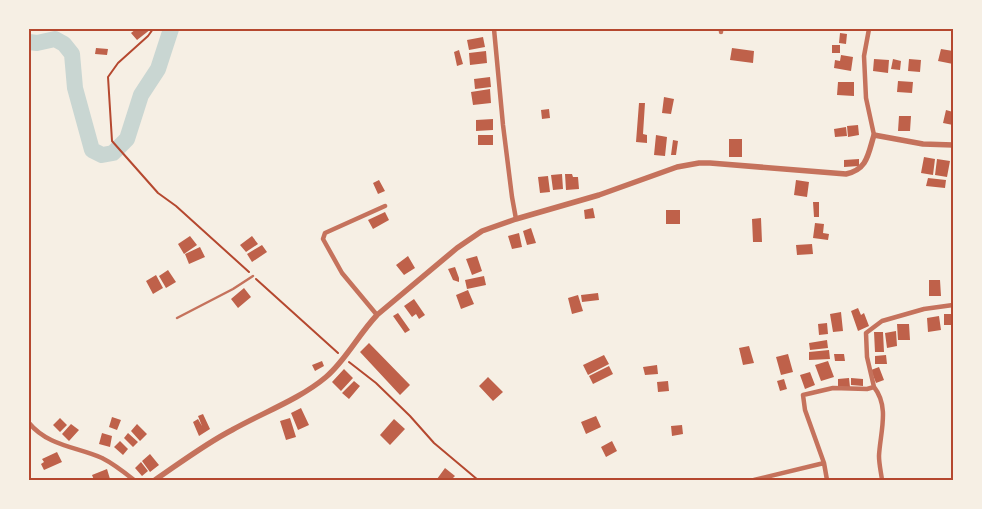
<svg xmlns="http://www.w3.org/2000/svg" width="982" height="509" viewBox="0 0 982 509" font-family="Commissioner,sans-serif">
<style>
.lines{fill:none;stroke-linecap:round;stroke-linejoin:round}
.river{stroke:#c9d6d2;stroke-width:16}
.building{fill:#bf614a}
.path{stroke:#b5482f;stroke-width:2}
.service{stroke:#c5725c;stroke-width:2.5}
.minor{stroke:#c5725c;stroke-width:4.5}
.tertiary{stroke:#c5725c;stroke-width:5.5}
.neatline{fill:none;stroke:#b5482f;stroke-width:2}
</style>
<rect width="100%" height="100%" fill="#f6efe4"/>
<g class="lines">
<path class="river" d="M29,42L37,43L55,39L64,44L72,54L75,88L92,150L102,155L113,153L127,139L141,95L158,69L171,29"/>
</g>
<path class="building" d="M136,29H151L137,40L131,33Z
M840,33L847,34L846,44L839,43Z
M483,37L485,47L469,50L467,40Z
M832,45H840V53H832Z
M96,48L108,49L107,55L95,54Z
M732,48L754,51L753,63L730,60Z
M941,49L953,51V64L938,61Z
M459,50L463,64L457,66L454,52Z
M486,51L487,63L470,65L469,53Z
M841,55L853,57L851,71L834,68L835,60L840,61Z
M874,59L889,60L888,73L873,71Z
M893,59L901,61L900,70L891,69Z
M909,59L921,60L920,72L908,71Z
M490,77L491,87L475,89L474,79Z
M898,81L913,82L912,93L897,92Z
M838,82H854V96L837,95Z
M490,89L491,103L473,105L471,92Z
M664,97L674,99L671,114L662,113Z
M639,103H645L643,134L647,135V143L636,142Z
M549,109L550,118L542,119L541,110Z
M946,110L953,112V125L943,123Z
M899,116H911L910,131H898Z
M493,119V130L476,131V120Z
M858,125L859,135L848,137L847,126Z
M846,127L847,136L835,137L834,129Z
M478,135H493V145H478Z
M656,135L667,137L665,156L654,155Z
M729,139H742V157H729Z
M673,140L678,141L676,155H671Z
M924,157L935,159L933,175L921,173Z
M859,159V166L844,167V160Z
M937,159L950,161L947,177L935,175Z
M562,174L563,189L553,190L551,175Z
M565,174H572L573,177H578L579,189L566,190Z
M548,176L550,192L540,193L538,177Z
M928,178L946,180L945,188L926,186Z
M379,180L385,191L378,194L373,183Z
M796,180L809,182L807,197L794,195Z
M813,202H819V217H814Z
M593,208L595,218L585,219L584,210Z
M666,210H680V224H666Z
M385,212L389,220L373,229L368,220Z
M761,218L762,242H753L752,219Z
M815,223L824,224L823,233L829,234L828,240L813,238Z
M531,228L536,243L527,245L523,231Z
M519,233L522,247L512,249L508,236Z
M190,236L197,245L184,254L178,244Z
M252,236L258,244L246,252L240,245Z
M812,244L813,254L797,255L796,245Z
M262,245L267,252L252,262L247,254Z
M200,247L205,257L189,264L185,254Z
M408,256L415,268L404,275L396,265Z
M477,256L482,271L472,275L466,259Z
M455,267L459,278V282L453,280L448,269Z
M168,270L176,282L166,288L159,276Z
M156,275L163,288L153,294L146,281Z
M484,276L486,285L467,289L465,280Z
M929,280H940L941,296H929Z
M244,288L251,297L238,308L231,299Z
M468,290L474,304L461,309L456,295Z
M598,293L599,300L582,302L581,295Z
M578,295L583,311L572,314L568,298Z
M414,299L425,315L419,319L416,314L412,317L404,306Z
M858,308L861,315L864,313L869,326L858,331L851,311Z
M841,312L843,331L833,332L830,314Z
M398,313L410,330L405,333L393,316Z
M944,314H953V325H944Z
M939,316L941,330L928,332L927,318Z
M827,323L828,334L819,335L818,324Z
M897,324H909L910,340H898Z
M896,331L897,346L887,348L885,333Z
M874,332H883L884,352H875Z
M827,340L828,348L810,350L809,343Z
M369,343L410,385L400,395L360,352Z
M749,346L754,363L743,365L739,348Z
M829,350L830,359L809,360V352Z
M788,354L793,372L781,375L776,357Z
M834,354H844L845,361H835Z
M604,355L609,364L588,375L583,365Z
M886,355L887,364H875V356Z
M322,361L324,366L315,371L312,365Z
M828,361L834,377L821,381L815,365Z
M657,365L658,374L645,375L643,367Z
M609,366L613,374L593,384L589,376Z
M879,367L884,380L876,383L871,370Z
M344,369L353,378L341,391L332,382Z
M810,372L815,385L805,389L800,375Z
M488,377L503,392L493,401L479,386Z
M849,378L850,387H838V379Z
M851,378L863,379V386L851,385Z
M784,379L787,389L780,391L777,381Z
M354,381L360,386L349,399L342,393Z
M668,381L669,391L658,392L657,382Z
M301,408L309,425L298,430L291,413Z
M203,414L210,429L199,436L193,422L198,419L202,426L198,416Z
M596,416L601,427L586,434L581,422Z
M112,417L121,420L117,430L109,427Z
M60,418L67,425L60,432L53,425Z
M290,418L296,437L286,440L280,421Z
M394,419L405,429L390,445L380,435Z
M71,424L79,430L69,441L62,434Z
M137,424L147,434L140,441L131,431Z
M682,425L683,434L672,436L671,426Z
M102,433L112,436L110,447L99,444Z
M128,433L138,442L133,447L124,438Z
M120,441L128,449L123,455L114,447Z
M612,441L617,451L606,457L601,447Z
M57,452L62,462L44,470L41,464L44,462L42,459Z
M150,454L159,465L150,472L142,461Z
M141,462L148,471L142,476L135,468Z
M445,468L455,476L451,480H438L437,479Z
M107,469L110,479L94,480L92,475Z"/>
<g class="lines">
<path class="path" d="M153,29L148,36L118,63L108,77L112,141L158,193L176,206L249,272
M256,279L338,353
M349,362L376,383L410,416L434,443L478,480"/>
<path class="service" d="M177,318L233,289L253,276"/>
<path class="minor" d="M494,29L503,125L512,197L516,219
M869,29L864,56L866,98L874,135
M721,32V29
M377,315L342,273L323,239L325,233L385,206
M874,387C890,407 880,433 879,456C879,464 881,472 882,480
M29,423C48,446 77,447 102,458C114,464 124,472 134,480
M824,463L827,480
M754,480L824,463L805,410L803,395L833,388L867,389L874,387L867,357L866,333L882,321L924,309L953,305"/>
<path class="tertiary" d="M155,480C180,463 205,444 232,430C262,413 300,399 326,377C346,360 358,335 377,315L457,248L482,231L516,219L599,195L677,167L699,163H710L846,174C868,169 868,154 874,135L923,144L953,145"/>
</g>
<rect width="982" height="509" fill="none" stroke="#f6efe4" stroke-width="60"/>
<rect x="30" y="30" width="922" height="449" class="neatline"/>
</svg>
